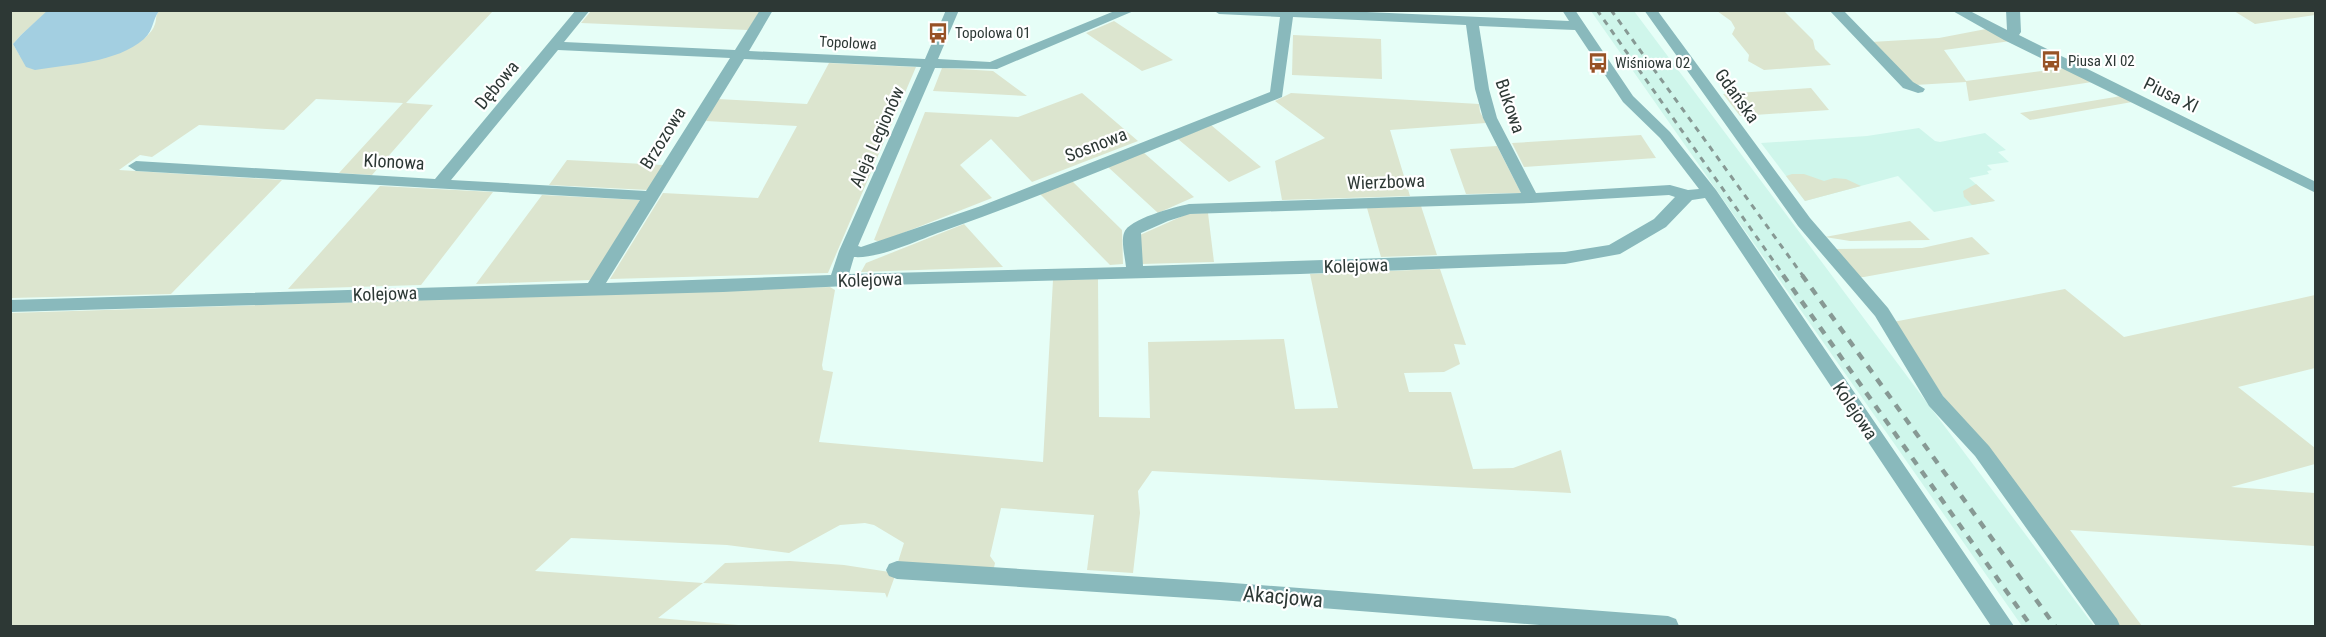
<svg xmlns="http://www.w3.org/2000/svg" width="2326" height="637" viewBox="0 0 2326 637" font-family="'Roboto Condensed',sans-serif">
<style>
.built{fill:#cff6eb}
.green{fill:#dce5cf}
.water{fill:#a3cfe1}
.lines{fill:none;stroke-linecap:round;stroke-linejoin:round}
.minor{fill:#89b9bc;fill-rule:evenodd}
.rail-far1{stroke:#879994;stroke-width:3;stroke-dasharray:6 6;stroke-linecap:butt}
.rail{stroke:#879994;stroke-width:4.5;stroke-dasharray:8 8;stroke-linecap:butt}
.labels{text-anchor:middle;stroke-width:4.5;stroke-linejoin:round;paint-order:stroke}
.far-poi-label{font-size:15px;fill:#2d3835;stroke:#fff;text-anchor:start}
.far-street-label{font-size:15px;fill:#2d3835;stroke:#fff}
.street-label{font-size:18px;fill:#2d3835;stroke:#fff}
.near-street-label{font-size:21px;fill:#2d3835;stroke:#fff}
</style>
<rect width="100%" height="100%" fill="#e6fef7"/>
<path class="built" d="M1591,11H1634L2094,626H2022Z
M1919,128L1935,141L1940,142L1985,133L2006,150L1998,152L2009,162L1987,165L1992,170L1987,171L1989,174L1969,178L1995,201L1934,212L1898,176L1805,201L1761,143L1867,136Z"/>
<path class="green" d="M10,11H48L21,35L13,44L20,56L130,48C139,42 152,35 155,24C157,18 155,16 159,11H493L406,103L433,105L372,175L339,173L403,103L316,99L284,130L199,125L152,157L140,155L119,170L282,180L171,294L11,298Z
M591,11H760L748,30L581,23Z
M1717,11H1784L1813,40L1815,49L1831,65L1764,70L1748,61L1749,55L1732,34L1735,28L1731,21Z
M2234,11H2315V15L2255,24Z
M1114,21L1173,60L1142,71L1086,33Z
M1986,29L2011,41L1944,50L1966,81L2065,68L2092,82L1969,101L1966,82L1915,85L1871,42L1939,38Z
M1293,35L1381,39L1382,79L1292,75Z
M829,63L916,67L828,273L610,279L663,193L758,198L797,126L706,121L718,99L807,104Z
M942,68L993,71L1027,96L933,91Z
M1811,88L1829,110L1740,116L1723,94Z
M1082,93L1138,141L1032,182L991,139L960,165L992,198L880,242L874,240L925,112L1018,117Z
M1291,93L1479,104L1480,112L1486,123L1390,130L1410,196L1282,200L1275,161L1325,138L1275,101Z
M2121,96L2132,102L2030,120L2020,113Z
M1211,125L1261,167L1229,182L1178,139Z
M1641,135L1656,158L1524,167L1512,143Z
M1497,146L1521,193L1466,194L1450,149Z
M1143,152L1194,197L1158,213L1108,167Z
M567,160L663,165L648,190L549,185Z
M1792,174H1804L1824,181L1834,178L1846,179L1861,186L1805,201L1786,176Z
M1072,181L1122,230L1123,264L1110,265L1040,194Z
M1976,184L1995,201L1972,205L1964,197L1963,191Z
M380,186L493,192L421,285L288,289Z
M542,195L640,200L591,280L476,284Z
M1421,206L1437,255L1381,257L1367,208Z
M1208,213L1214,262L1142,264L1140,235L1187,214Z
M1910,221L1930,240L1850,241L1825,237Z
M964,224L1003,267L861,272L866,263Z
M1972,237L1990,254L1864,277H1858L1835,249L1922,248Z
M1440,269L1466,345L1454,344L1460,364L1444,372L1404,373L1409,392H1451L1473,469L1513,468L1561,450L1571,493L1152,471L1138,491L1140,513L1133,573L1087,570L1094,515L1001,508L990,556L995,563L993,572L897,565L904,543L874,525L865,523L840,525L789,553L727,545L571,538L535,571L703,583L725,563L790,561L844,565L896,573L887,598L885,593L703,583L658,618L750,626H11L10,313L830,287L835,290L822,365L823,370L833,372L819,442L1043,462L1053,280L1098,279L1099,417L1150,418L1148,342L1284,339L1295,409L1338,408L1310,274Z
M2065,289L2124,337L2315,295V368L2238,387L2315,448V464L2231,487L2315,493V546L2070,530L2142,626H2115L1945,399L1893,322Z"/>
<path class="water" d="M48,10H159V11C152,20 154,30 144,39C116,63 70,64 35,70L26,67L13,44L21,35Z"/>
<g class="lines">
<path class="minor" d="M576,10H590L564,42L735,50L760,10H773L749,51L925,59L946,10H959L938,59L990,62L1117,10H1136L997,69L935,68L858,246L861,247L981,206L1270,92L1280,17L1219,14L1213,10H1321L1569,21L1562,10H1575L1633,96L1670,132L1716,190L2014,626H1991L1705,198L1692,200L1666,227L1620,254L1565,264L1300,274L847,286L723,292L10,312V300L588,283L640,200L136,171L128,166L136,161L435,179ZM1293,17L1466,25L1475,89L1483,118L1521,193L1189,204C1175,207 1128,219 1124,233C1121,242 1125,257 1126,267L849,274L854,257C880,259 920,239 946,230C1059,190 1170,142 1282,97ZM1479,26L1575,30L1623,102L1660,138L1699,189L1688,190L1670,185L1536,193L1497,118L1489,89ZM558,50L730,58L646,191L451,180ZM744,59L921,67L839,251L831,275L606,283ZM1669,195L1675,197L1654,219L1609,245L1565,252L1143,266L1141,233L1168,221L1190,214L1531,203Z
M1644,10H1657L1810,218L1888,308L1943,396L1989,446L2117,619L2120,626H2096L1975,456L1929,406L1875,316L1798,226Z
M1829,10H1843L1913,82L1925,89L1923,92L1918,93L1903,88Z
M1951,10H1968L2007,30L2006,10H2020L2021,32L2019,35L2316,182V193L2004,40Z
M897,561L1220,582L1668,616L1676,619L1679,626H1552L1220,600L897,579L889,576L886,570L889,564Z"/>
<path class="rail-far1" d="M1597,10L1784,276
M1611,10L1803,276"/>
<path class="rail" d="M1783,275L2031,626
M1802,275L2055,626"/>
</g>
<defs>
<g id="bus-bare" transform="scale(1.62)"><path d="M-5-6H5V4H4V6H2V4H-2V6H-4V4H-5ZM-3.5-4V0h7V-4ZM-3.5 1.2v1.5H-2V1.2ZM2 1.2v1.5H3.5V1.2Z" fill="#975226" stroke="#fff" stroke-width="2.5" paint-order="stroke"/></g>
</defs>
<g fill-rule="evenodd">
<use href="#bus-bare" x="938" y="33"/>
<use href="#bus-bare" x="2051" y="61"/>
<use href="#bus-bare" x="1598" y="63"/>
</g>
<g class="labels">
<g class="far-poi-label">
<text x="955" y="38">Topolowa 01</text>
<text x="2068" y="66">Piusa XI 02</text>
<text x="1615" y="68">Wiśniowa 02</text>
</g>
<g class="far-street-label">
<text transform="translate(848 43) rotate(3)" y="5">Topolowa</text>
</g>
<g class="street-label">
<text transform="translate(497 85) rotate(-50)" y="6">Dębowa</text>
<text transform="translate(2171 95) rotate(26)" y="6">Piusa XI</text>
<text transform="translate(1737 96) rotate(54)" y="6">Gdańska</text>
<text transform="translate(1510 106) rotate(71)" y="6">Bukowa</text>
<text transform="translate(877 137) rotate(-66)" y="6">Aleja Legionów</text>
<text transform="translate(663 138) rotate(-58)" y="6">Brzozowa</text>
<text transform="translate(1096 145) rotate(-21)" y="6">Sosnowa</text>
<text transform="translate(394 162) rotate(3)" y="6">Klonowa</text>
<text transform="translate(1386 182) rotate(-2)" y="6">Wierzbowa</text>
<text transform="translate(1356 266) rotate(-2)" y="6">Kolejowa</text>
<text transform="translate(870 280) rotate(-2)" y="6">Kolejowa</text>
<text transform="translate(385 294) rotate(-2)" y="6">Kolejowa</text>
<text transform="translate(1855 411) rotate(56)" y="6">Kolejowa</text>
</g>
<g class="near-street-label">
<text transform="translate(1283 597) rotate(5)" y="7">Akacjowa</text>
</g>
</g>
<rect width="2326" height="637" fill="none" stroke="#2d3835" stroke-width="24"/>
</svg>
